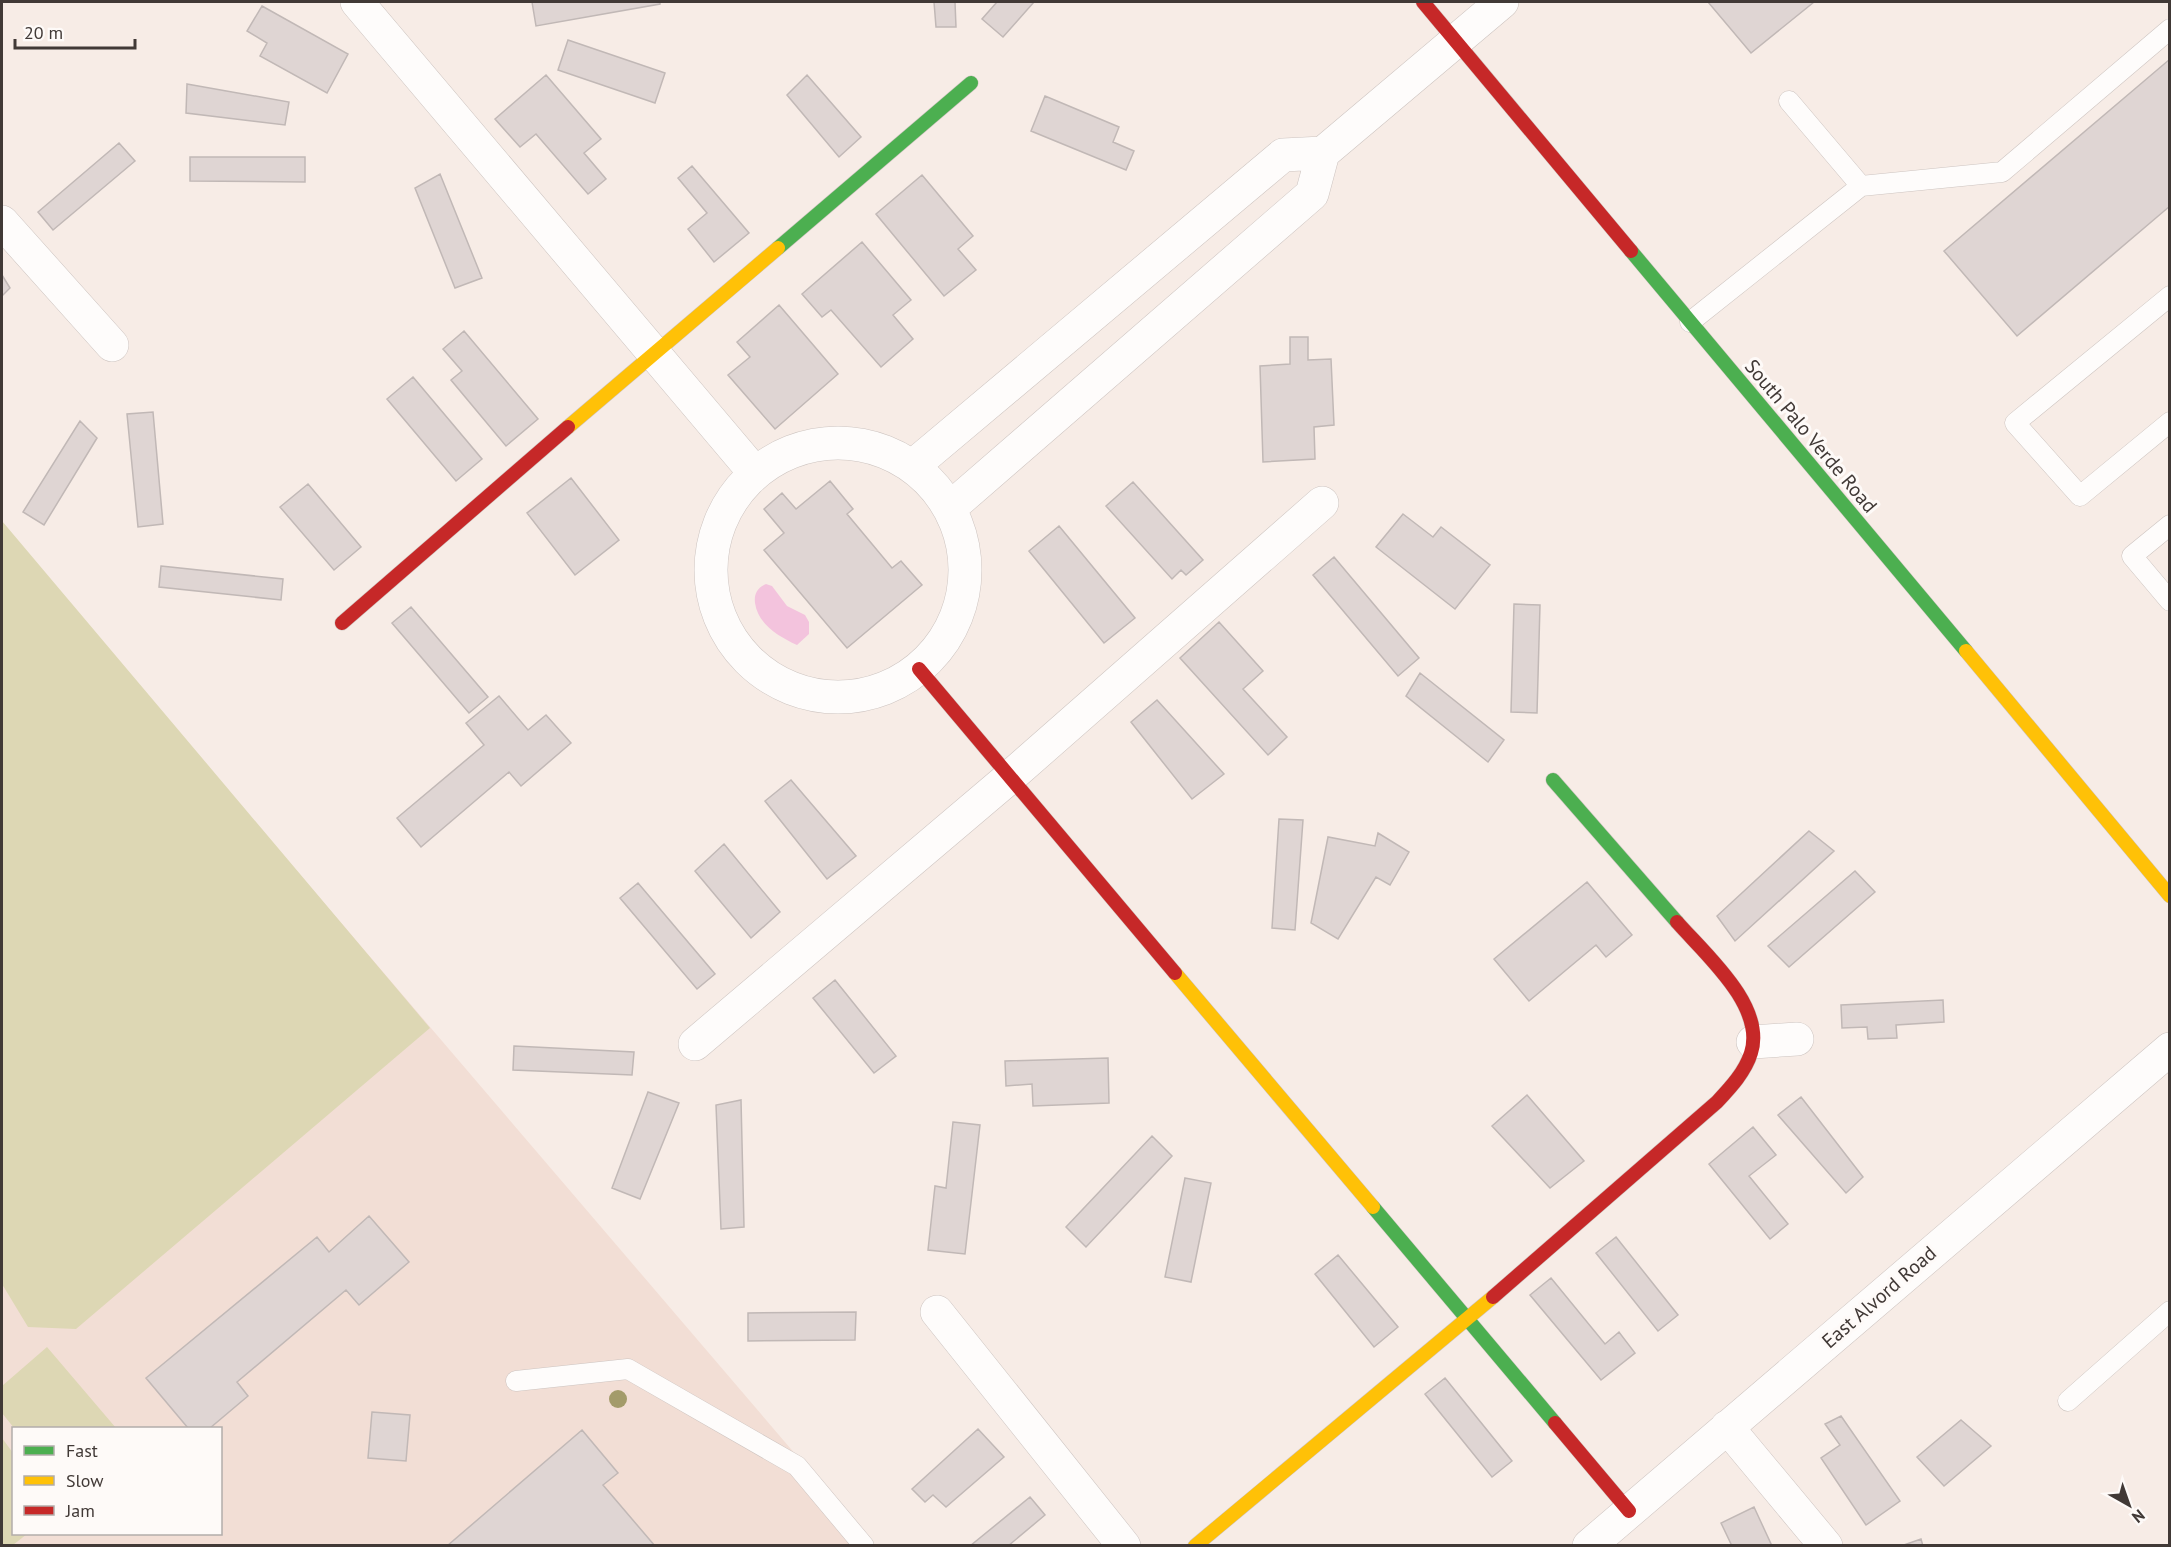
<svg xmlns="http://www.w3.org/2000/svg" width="2171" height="1547" viewBox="0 0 2171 1547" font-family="'PT Sans',sans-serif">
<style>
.built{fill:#f2ded5;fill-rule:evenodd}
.green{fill:#ddd7b4}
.water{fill:#f3c3dd}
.building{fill:#dfd5d3;stroke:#c1b8b6;stroke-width:1.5}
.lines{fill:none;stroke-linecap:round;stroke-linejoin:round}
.lane-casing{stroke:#cdc4c0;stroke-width:21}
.street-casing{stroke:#cdc4c0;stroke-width:34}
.fast-casing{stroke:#cdc4c0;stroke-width:15}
.slow-casing{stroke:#cdc4c0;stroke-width:15}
.jam-casing{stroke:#cdc4c0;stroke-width:15}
.lane{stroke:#fefcfb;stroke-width:20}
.street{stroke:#fefcfb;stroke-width:33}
.fast{stroke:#4caf50;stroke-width:14}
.slow{stroke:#ffc107;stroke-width:14}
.jam{stroke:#c62828;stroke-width:14}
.tree{fill:#a39b6a}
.labels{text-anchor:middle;stroke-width:6;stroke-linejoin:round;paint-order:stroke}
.street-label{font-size:20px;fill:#413936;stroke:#fefaf8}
</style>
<rect width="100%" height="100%" fill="#f7ece6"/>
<path class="built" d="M2,523L153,703L873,1545H2ZM14,1428H220V1534H14Z"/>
<path class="green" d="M2,521L430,1028L76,1329L28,1327L2,1284Z
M47,1347L116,1428H14L2,1413V1386Z
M2,1438L13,1453L14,1534H27L13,1545H2Z"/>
<path class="water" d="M766,584L772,586L787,606L805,615L809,622V634L797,645C778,636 758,624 755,603C754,594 757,588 766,584Z"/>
<path class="building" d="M532,2H660V4L536,26Z
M934,2H955L956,27H936Z
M997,2H1034L1003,37L982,19Z
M1708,2H1814L1751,53Z
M262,6L348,54L327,93L260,56L267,43L247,31Z
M568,40L665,73L655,103L558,70Z
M2170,59V206L2017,336L1944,251Z
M546,75L601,139L584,153L606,179L588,194L536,134L520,147L495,119Z
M807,75L861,137L839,157L787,95Z
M187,84L289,102L285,125L186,113Z
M1045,96L1119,127L1113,142L1134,151L1126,170L1031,131Z
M119,143L135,161L53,230L38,212Z
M190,157H305V182L190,181Z
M692,166L749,233L714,262L688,229L707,213L678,178Z
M440,174L482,278L455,288L415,188Z
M922,175L973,236L958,249L976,270L944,296L876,214Z
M862,242L911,300L893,315L913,339L881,367L831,310L822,317L802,294Z
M2,275L10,288L2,296Z
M779,305L838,374L775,429L728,375L750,357L737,342Z
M464,331L538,419L506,446L451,380L462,371L443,349Z
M1290,337H1308V360L1331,359L1334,425L1314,427L1315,459L1263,462L1260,366L1290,364Z
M413,377L482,459L456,481L387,399Z
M153,412L163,524L138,527L127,414Z
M80,421L97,438L44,525L23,512Z
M571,478L619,540L575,575L527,513Z
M830,481L853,509L847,514L892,568L901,561L922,585L847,648L764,550L784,533L764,509L782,493L796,509Z
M1133,482L1203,560L1186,575L1181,570L1172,579L1106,506Z
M308,484L361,547L334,570L280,507Z
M1403,514L1433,537L1441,527L1490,565L1455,609L1376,547Z
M1059,526L1135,618L1104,643L1029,551Z
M1334,557L1419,658L1398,676L1313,575Z
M161,566L283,579L281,600L159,587Z
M1514,604L1540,605L1537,713L1511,712Z
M411,607L488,697L469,713L392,623Z
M1219,622L1263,671L1243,689L1287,737L1268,755L1180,658Z
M1420,673L1504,740L1488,762L1406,696Z
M499,696L528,730L546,715L571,743L521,786L509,772L421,847L397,818L484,745L466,723Z
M1157,700L1224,774L1192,799L1131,722Z
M791,780L856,856L827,879L765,801Z
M1279,819L1303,820L1295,930L1272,928Z
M1809,831L1834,851L1735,941L1717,916Z
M1378,833L1409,852L1390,885L1376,877L1338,939L1311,923L1328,837L1375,846Z
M724,844L780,912L751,938L695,871Z
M1855,871L1875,892L1789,967L1768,946Z
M1587,882L1632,935L1606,957L1596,945L1529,1001L1494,959Z
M638,883L715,974L697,989L620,898Z
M835,980L896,1056L874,1073L813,998Z
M1943,1000L1944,1022L1896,1025L1897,1038L1868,1039L1867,1027L1842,1028L1841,1005Z
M514,1046L634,1052L632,1075L513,1070Z
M1108,1058L1109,1103L1033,1106L1032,1084L1006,1086L1005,1061Z
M648,1092L679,1103L640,1199L612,1188Z
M1527,1095L1584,1161L1550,1188L1492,1126Z
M1801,1097L1863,1177L1846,1193L1778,1115Z
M741,1100L744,1227L721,1229L716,1105Z
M953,1122L980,1125L965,1254L928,1250L935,1186L946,1188Z
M1753,1127L1776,1155L1749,1176L1788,1224L1770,1239L1709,1164Z
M1152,1136L1172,1156L1086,1247L1066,1227Z
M1185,1178L1211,1183L1191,1282L1165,1277Z
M369,1216L409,1262L359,1305L346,1290L237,1382L248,1396L210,1428H188L146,1378L317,1237L329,1252Z
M1616,1237L1678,1315L1658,1331L1596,1253Z
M1338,1255L1398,1327L1374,1347L1315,1274Z
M1551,1278L1605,1344L1619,1332L1635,1353L1601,1380L1530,1295Z
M856,1312L855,1340L748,1341V1313Z
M1445,1378L1512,1461L1492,1477L1425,1394Z
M372,1412L410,1415L406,1461L368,1458Z
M1841,1416L1900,1501L1866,1525L1821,1458L1840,1445L1825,1424Z
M1961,1420L1991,1446L1944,1486L1917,1457Z
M978,1429L1004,1457L946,1507L933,1495L925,1502L912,1489Z
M582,1430L618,1473L603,1485L655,1546H447Z
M1030,1497L1045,1515L1008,1546H970Z
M1754,1507L1772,1546H1732L1721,1523Z
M1921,1539L1923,1546H1901Z"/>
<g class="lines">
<g class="lane-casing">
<path id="lane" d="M1789,101L1861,186
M2170,296L2015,423L2080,496L2170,422
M1690,322L1861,186L2002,172L2170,29
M2170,525L2132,556L2170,601
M516,1381L628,1369L797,1466L864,1546
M2068,1401L2170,1311"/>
</g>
<g class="street-casing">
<path id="street" d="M357,2L755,473
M2,222L112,345
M711 570a127 127 0 1 1 254 0a127 127 0 1 1-254 0Z
M913,466L1283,155L1323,153
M950,508L1312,194L1323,153L1502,2
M1753,1042L1797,1039
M695,1044L1010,777L1322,503
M937,1312L1124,1546
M1727,1427L1826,1546
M1589,1546L2170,1049"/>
</g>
<g class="fast-casing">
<path id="fast" d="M778,248L971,83
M1631,251L1966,651
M1553,780L1677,922
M1373,1207L1555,1423"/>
</g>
<g class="slow-casing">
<path id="slow" d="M568,427L778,248
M1966,651L2170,896
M1175,973L1373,1207
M1195,1546L1493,1297"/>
</g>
<g class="jam-casing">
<path id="jam" d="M1423,2L1631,251
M342,623L568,427
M919,669L1175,973
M1493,1297L1717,1102C1731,1087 1745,1072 1751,1053C1766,1006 1705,954 1677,922
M1555,1423L1629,1511"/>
</g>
<use href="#lane" class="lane"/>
<use href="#street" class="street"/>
<use href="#fast" class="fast"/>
<use href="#slow" class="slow"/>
<use href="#jam" class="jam"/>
</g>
<circle class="tree" cx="618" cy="1399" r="9"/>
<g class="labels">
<g class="street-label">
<text transform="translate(1811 436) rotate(50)" y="7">South Palo Verde Road</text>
<text transform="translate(1879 1297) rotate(-41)" y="7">East Alvord Road</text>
</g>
</g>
<rect width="2171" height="1547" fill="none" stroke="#413936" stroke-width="6"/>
<rect x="12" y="1427" width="210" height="108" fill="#fefaf8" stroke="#b2adaa" stroke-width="1.5"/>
<rect x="24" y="1446" width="30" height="9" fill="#4caf50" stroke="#b2adaa" stroke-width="1.5"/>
<text x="66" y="1457" font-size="18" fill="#413936">Fast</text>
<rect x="24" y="1476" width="30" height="9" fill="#ffc107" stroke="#b2adaa" stroke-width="1.5"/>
<text x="66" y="1487" font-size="18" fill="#413936">Slow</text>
<rect x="24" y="1506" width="30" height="9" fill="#c62828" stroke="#b2adaa" stroke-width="1.5"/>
<text x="66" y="1517" font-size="18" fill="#413936">Jam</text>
<g transform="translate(2129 1505) rotate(140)" stroke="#fefaf8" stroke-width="4.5" paint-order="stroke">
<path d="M0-4.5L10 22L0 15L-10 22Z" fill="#413936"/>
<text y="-9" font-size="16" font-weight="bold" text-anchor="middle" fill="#413936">N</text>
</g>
<path d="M15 39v9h120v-9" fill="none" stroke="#413936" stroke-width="3"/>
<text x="24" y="39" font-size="18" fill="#413936" stroke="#fefaf8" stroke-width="4.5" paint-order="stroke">20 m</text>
</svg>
